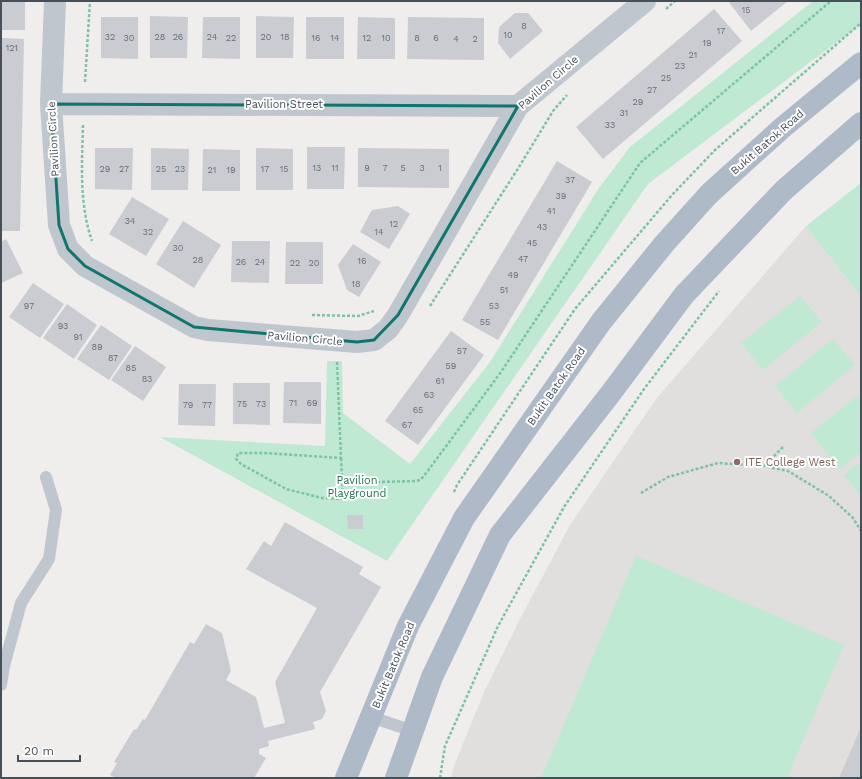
<svg xmlns="http://www.w3.org/2000/svg" width="862" height="779" viewBox="0 0 862 779" font-family="'Work Sans',sans-serif">
<style>
.education{fill:#e0dfde}
.green{fill:#bfe9d3}
.building{fill:#caccd1}
.lines{fill:none;stroke-linecap:round;stroke-linejoin:round}
.path{stroke:#7bc3a7;stroke-width:2.5;stroke-dasharray:3 2;stroke-linecap:butt}
.service{stroke:#bfc6ce;stroke-width:12}
.minor{stroke:#bfc6ce;stroke-width:22}
.primary{stroke:#afbac9;stroke-width:22}
.marked{fill:none;stroke:#0f766e;stroke-width:3;stroke-linejoin:round}
.education-dot{fill:#8d6e63;stroke:#fff;stroke-width:1.5}
.labels{text-anchor:middle;stroke-width:4;stroke-linejoin:round;paint-order:stroke}
.number-label{font-size:9px;fill:#686e76}
.street-label{font-size:11px;fill:#474f58;stroke:#fff}
.education-label{font-size:11px;fill:#785e54;stroke:#fff;text-anchor:start}
.park-label{font-size:11px;fill:#207250;stroke:#fff}
</style>
<rect width="100%" height="100%" fill="#f0eded"/>
<path class="education" d="M806,226L861,297V778H451L455,763L485,690L520,619L570,525L656,399Z"/>
<path class="green" d="M813,1H861V24L648,184L387,561L160,437L325,446L327,361H342L343,413L410,464L490,362L599,188L630,147Z
M861,183V297L806,226Z
M800,296L822,322L763,370L741,343Z
M833,339L855,365L797,413L775,386Z
M861,393V452L840,469L811,433Z
M861,461V496L844,475Z
M636,556L844,645L787,778H541Z"/>
<path class="building" d="M1,1H25V30H1Z
M728,1H788L751,31Z
M714,9L742,41L603,159L576,127Z
M515,13H528L543,31L510,59L498,43L499,27Z
M150,16L188,17L187,58H150Z
M256,16L294,17L293,58H256Z
M101,17H138V59L101,58Z
M203,17H240V59L202,58Z
M306,17H344V59H306Z
M358,17L395,18V59H357Z
M408,17L484,18V60L407,59Z
M1,38L24,39L20,231H1Z
M307,147H345L344,189H307Z
M95,148H133L132,190L95,189Z
M151,148L189,149L188,190H151Z
M256,148L293,149V190H256Z
M358,148L449,149V188L358,187Z
M203,149L240,150V191H202Z
M557,161L592,182L498,340L462,320Z
M132,197L169,219L146,256L109,234Z
M398,206L410,214L389,249L360,232L372,210Z
M183,221L221,245L194,288L156,264Z
M6,239L23,273L1,283V242Z
M232,241H270L269,283L231,282Z
M286,242H323V284H285Z
M353,244L381,262L359,297L347,290L338,265Z
M33,283L64,304L40,338L9,317Z
M67,304L97,325L74,359L43,338Z
M101,325L132,346L109,380L77,359Z
M451,331L484,355L418,445L385,421Z
M135,346L166,367L143,401L111,380Z
M284,382H321V424L283,423Z
M233,383H270V425L233,424Z
M179,384H216L215,426L178,425Z
M347,515H363V529H348Z
M285,522L363,567L359,574L381,587L320,692L326,711L322,719L313,722L315,729L268,741L269,746L259,749V754L266,758L254,778H116L110,775L117,763L114,762L134,729L136,730L143,719L145,720L190,642L194,644L206,624L222,633L231,671L226,680L256,697L264,728L285,723L275,682L317,608L246,569L264,541L271,546Z
M861,727V778H839Z"/>
<g class="lines">
<path class="path" d="M666,9L675,1
M85,82L90,1
M83,125C82,164 79,204 92,241
M430,306L519,167L553,111L567,95
M312,315L358,316L374,311
M337,362L341,458L264,453H238L236,459L241,464L286,489L322,498L343,499L341,458
M783,447L764,466L788,471L829,496L853,518L861,531
M342,483L416,481L420,480L424,476L501,372L640,163L831,1
M454,492L457,485L575,309L672,195L715,150L861,23
M641,493L668,477L718,463L764,466
M440,778L445,746L498,626L564,507L644,389L719,291"/>
<path class="service" d="M1,685L4,666L21,603L49,559L56,510L46,477
M371,717L413,731"/>
<path class="minor" d="M55,1L51,104L59,225L68,249L85,266L194,327L208,330L357,342L374,340L388,329L398,315L518,106L645,1
M51,104L518,106"/>
<path class="primary" d="M346,778L408,626L464,518L601,322L664,244L709,194L782,128L861,63
M396,778L432,677L500,535L611,393L684,295L784,190L861,123"/>
</g>
<path class="marked" d="M51,104L518,106L398,315L374,340L357,342L194,327L85,266L68,249L59,225Z"/>
<circle class="education-dot" cx="737" cy="462" r="4"/>
<g class="labels">
<g class="number-label">
<text x="746" y="13">15</text>
<text x="524" y="29">8</text>
<text x="721" y="34">17</text>
<text x="508" y="38">10</text>
<text x="110" y="40">32</text>
<text x="160" y="40">28</text>
<text x="178" y="40">26</text>
<text x="212" y="40">24</text>
<text x="266" y="40">20</text>
<text x="285" y="40">18</text>
<text x="129" y="41">30</text>
<text x="231" y="41">22</text>
<text x="316" y="41">16</text>
<text x="335" y="41">14</text>
<text x="367" y="41">12</text>
<text x="386" y="41">10</text>
<text x="417" y="41">8</text>
<text x="436" y="41">6</text>
<text x="456" y="42">4</text>
<text x="475" y="42">2</text>
<text x="707" y="46">19</text>
<text x="12" y="51">121</text>
<text x="693" y="58">21</text>
<text x="680" y="69">23</text>
<text x="666" y="81">25</text>
<text x="652" y="93">27</text>
<text x="638" y="105">29</text>
<text x="624" y="116">31</text>
<text x="610" y="128">33</text>
<text x="317" y="171">13</text>
<text x="335" y="171">11</text>
<text x="367" y="171">9</text>
<text x="385" y="171">7</text>
<text x="403" y="171">5</text>
<text x="422" y="171">3</text>
<text x="440" y="171">1</text>
<text x="105" y="172">29</text>
<text x="124" y="172">27</text>
<text x="161" y="172">25</text>
<text x="180" y="172">23</text>
<text x="265" y="172">17</text>
<text x="284" y="172">15</text>
<text x="212" y="173">21</text>
<text x="231" y="173">19</text>
<text x="570" y="183">37</text>
<text x="561" y="199">39</text>
<text x="551" y="214">41</text>
<text x="130" y="224">34</text>
<text x="394" y="227">12</text>
<text x="542" y="230">43</text>
<text x="148" y="235">32</text>
<text x="379" y="235">14</text>
<text x="532" y="246">45</text>
<text x="178" y="251">30</text>
<text x="523" y="262">47</text>
<text x="198" y="263">28</text>
<text x="362" y="264">16</text>
<text x="241" y="265">26</text>
<text x="260" y="265">24</text>
<text x="295" y="266">22</text>
<text x="314" y="266">20</text>
<text x="513" y="278">49</text>
<text x="356" y="287">18</text>
<text x="504" y="293">51</text>
<text x="29" y="309">97</text>
<text x="494" y="309">53</text>
<text x="485" y="325">55</text>
<text x="63" y="329">93</text>
<text x="78" y="340">91</text>
<text x="97" y="350">89</text>
<text x="462" y="354">57</text>
<text x="113" y="361">87</text>
<text x="451" y="369">59</text>
<text x="131" y="371">85</text>
<text x="147" y="382">83</text>
<text x="440" y="384">61</text>
<text x="429" y="398">63</text>
<text x="293" y="406">71</text>
<text x="312" y="406">69</text>
<text x="242" y="407">75</text>
<text x="261" y="407">73</text>
<text x="188" y="408">79</text>
<text x="207" y="408">77</text>
<text x="418" y="413">65</text>
<text x="407" y="428">67</text>
</g>
<g class="street-label">
<text transform="translate(548 82) rotate(-41)" y="4">Pavilion Circle</text>
<text x="284" y="108">Pavilion Street</text>
<text transform="translate(53 139) rotate(-93)" y="4">Pavilion Circle</text>
<text transform="translate(767 142) rotate(-41)" y="4">Bukit Batok Road</text>
<text transform="translate(305 338) rotate(5)" y="4">Pavilion Circle</text>
<text transform="translate(556 386) rotate(-55)" y="4">Bukit Batok Road</text>
<text transform="translate(393 665) rotate(-67)" y="4">Bukit Batok Road</text>
</g>
<g class="education-label">
<text x="745" y="466">ITE College West</text>
</g>
<g class="park-label">
<text x="357" y="484">Pavilion<tspan x="357" dy="13">Playground</tspan></text>
</g>
</g>
<rect width="862" height="779" fill="none" stroke="#474f58" stroke-width="4"/>
<path d="M18 755v6h62v-6" fill="none" stroke="#474f58" stroke-width="2"/>
<text x="24" y="755" font-size="12" fill="#474f58" stroke="#ffffff" stroke-width="3" paint-order="stroke">20 m</text>
</svg>
